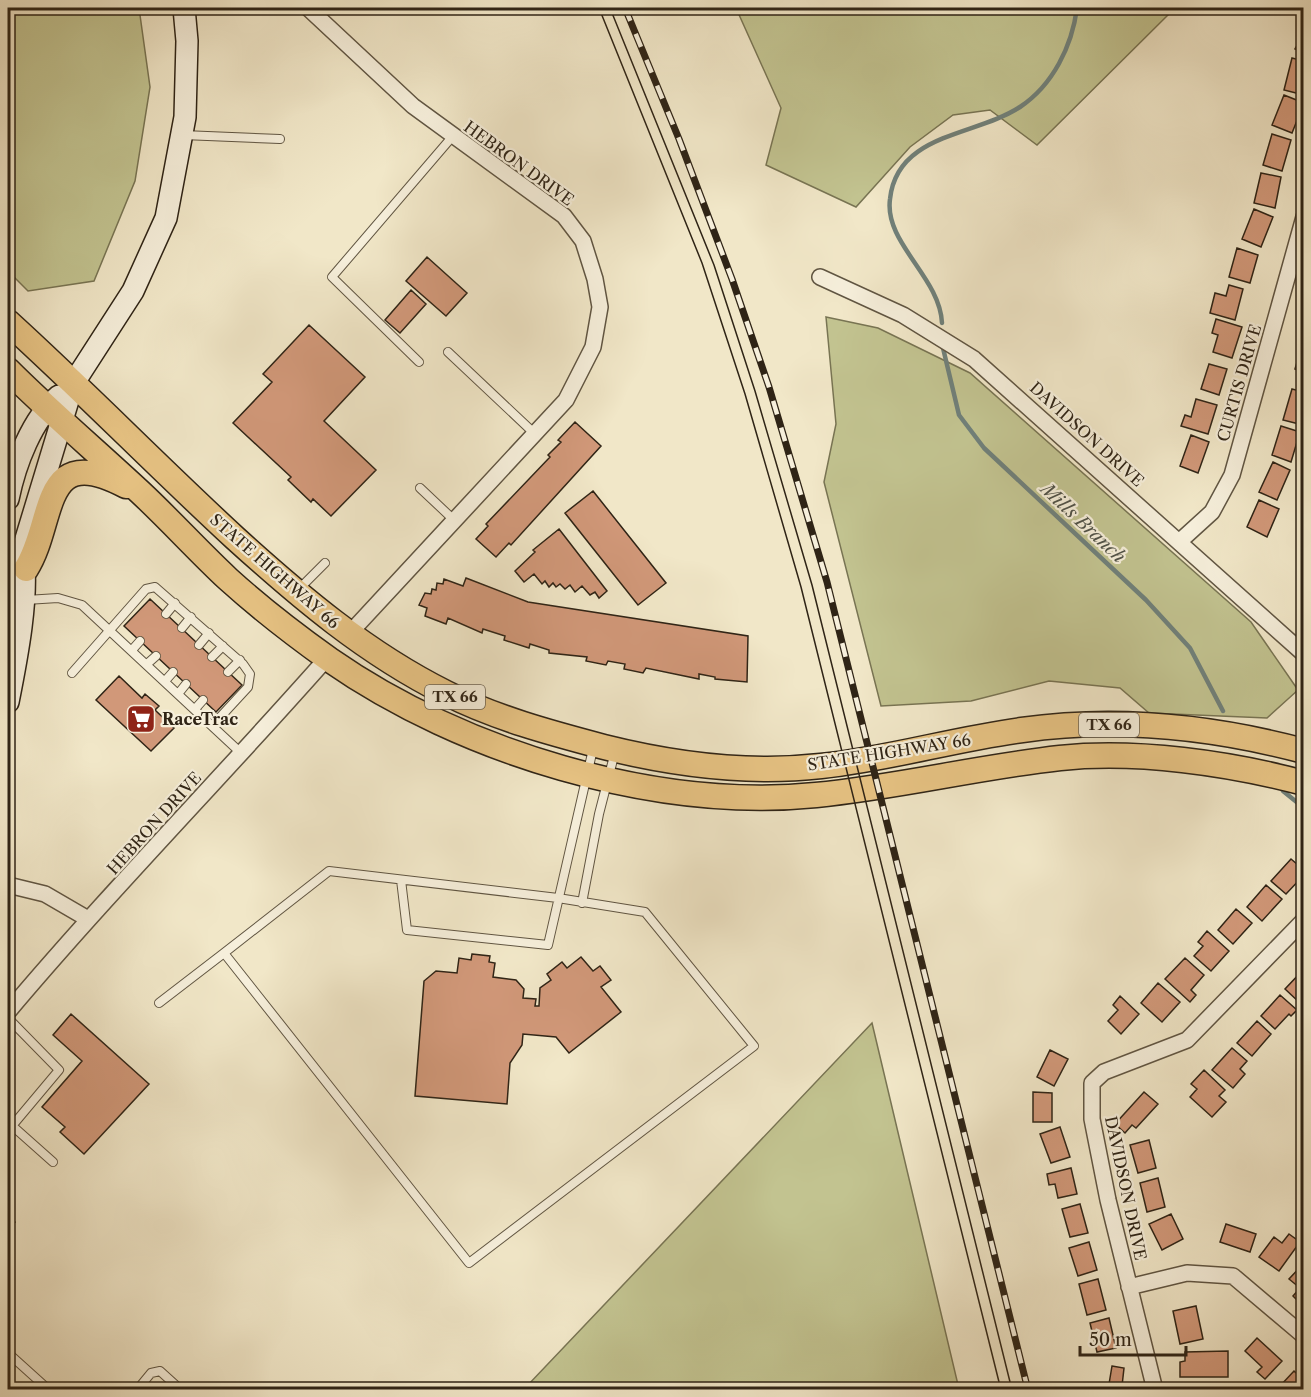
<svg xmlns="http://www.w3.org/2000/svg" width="1311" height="1397" viewBox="0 0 1311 1397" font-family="'Libre Caslon Text',serif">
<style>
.green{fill:#c2c390;stroke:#787453;stroke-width:1.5}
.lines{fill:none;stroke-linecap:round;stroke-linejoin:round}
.stream{stroke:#70807a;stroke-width:4.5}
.building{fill:#d19879;stroke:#2f2416;stroke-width:1.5}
.lane-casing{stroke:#605542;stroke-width:10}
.street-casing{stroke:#605542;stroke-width:18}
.secondary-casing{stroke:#2f2416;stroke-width:24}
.primary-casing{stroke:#2f2416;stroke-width:27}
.lane{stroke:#f6efdb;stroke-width:8}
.street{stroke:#f6efdb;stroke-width:15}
.secondary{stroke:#f6efdb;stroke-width:21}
.primary{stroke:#e8c484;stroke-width:24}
.tram{stroke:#2f2416;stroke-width:1.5}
.rail-casing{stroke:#2f2416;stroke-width:7}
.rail{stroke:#f6efdb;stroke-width:4.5;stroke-dasharray:14;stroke-linecap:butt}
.labels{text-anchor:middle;stroke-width:4.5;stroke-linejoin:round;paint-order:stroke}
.shield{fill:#f6efdb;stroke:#6b6151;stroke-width:1.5}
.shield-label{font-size:15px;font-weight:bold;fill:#2f2416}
.street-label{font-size:16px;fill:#2f2416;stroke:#f6efdb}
.poi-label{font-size:16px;font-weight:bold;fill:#2f2416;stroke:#f6efdb;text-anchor:start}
.water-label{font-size:18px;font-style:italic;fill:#505248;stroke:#f6efdb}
</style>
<rect width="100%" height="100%" fill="#f1e7c8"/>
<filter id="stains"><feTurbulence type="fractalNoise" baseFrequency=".00333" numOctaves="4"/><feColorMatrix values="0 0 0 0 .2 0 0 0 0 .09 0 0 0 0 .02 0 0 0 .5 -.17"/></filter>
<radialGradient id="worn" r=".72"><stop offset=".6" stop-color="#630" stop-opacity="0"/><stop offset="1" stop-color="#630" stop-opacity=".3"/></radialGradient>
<path class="green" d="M8,8H139L150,87L135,181L94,281L28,291L8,271Z
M736,8H1175L1037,145L990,110L953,115L910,147L856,207L766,165L781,108Z
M826,317L878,328L970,373L1251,622L1298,690L1267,718L1149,713L1120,688L1049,681L971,701L881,706L824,482L836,424Z
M872,1023L959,1389H522L527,1386Z"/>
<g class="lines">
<path class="stream" d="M942,323C940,277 884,243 890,199C897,133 976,136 1020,107C1053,85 1072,46 1077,8
M943,348L959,415L984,448L1146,600L1190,648L1223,711
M1283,791L1304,808"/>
</g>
<path class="building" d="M1304,33V53L1295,49Z
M1292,58L1304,61V95L1284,90Z
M1284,95L1304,103L1292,133L1272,125Z
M1272,134L1291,140L1282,171L1263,165Z
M1261,173L1281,177L1275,208L1254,203Z
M1254,209L1273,217L1261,247L1242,239Z
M1237,248L1258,255L1250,283L1229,277Z
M427,257L467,293L446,316L406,281Z
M1229,285L1243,289L1235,320L1210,313L1215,293L1226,296Z
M411,290L426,304L400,333L385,320Z
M1216,319L1242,327L1232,358L1213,352L1218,335L1212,333Z
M309,325L365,377L324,421L376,470L331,516L313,499L311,502L288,480L291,477L233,423L272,382L263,374Z
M1300,352L1304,353V384L1297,382L1300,371L1295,369Z
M1209,364L1227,369L1219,395L1201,389Z
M1292,389L1304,392L1303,425L1283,420Z
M1196,399L1217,405L1208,434L1181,426L1185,415L1191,417Z
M575,422L601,446L511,545L509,543L496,557L476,539L488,526L486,524L550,457L548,455L561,442L558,440Z
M1281,426L1300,432L1291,462L1272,455Z
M1191,435L1209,442L1198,473L1180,466Z
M1273,462L1290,470L1277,500L1259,492Z
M593,491L666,583L638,605L565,513Z
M1259,500L1279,509L1267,537L1247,527Z
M559,529L607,591L599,598L595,592L590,595L582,586L575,592L570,585L565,589L560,584L556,587L553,583L549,587L545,581L542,584L534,574L524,582L515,571L535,552L533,550Z
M466,578L528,602L748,636L747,682L715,679V677L699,674V679L646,668L643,673L624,669L625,664L608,661L606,665L586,661L587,657L549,653V650L530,644L529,648L504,640L505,636L483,629L482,633L448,618L446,624L425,616L427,608L419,605L425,593L431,594L432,589L436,590L437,583L443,584L444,579L463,586Z
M150,599L242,685L216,712L124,626Z
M119,676L142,698L145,694L159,706L155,710L174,728L151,751L96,700Z
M1291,859L1304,870V875L1286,894L1271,881Z
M1266,885L1282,899L1262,921L1247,907Z
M1236,909L1252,923L1233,944L1218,930Z
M1207,931L1229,951L1211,971L1194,956L1203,946L1198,942Z
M472,954L490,956L489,962L495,963L493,977L516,980L524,989L523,998L536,999L535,1006H539L540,988L551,980L547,974L562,962L567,968L581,957L593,971L600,966L611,980L601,987L621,1012L569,1053L556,1037L523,1034L522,1045L510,1063L507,1104L415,1096L424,981L436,971L457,973L459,958L471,960Z
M1185,958L1204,975L1191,990L1196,995L1190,1002L1165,979Z
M1304,969V999L1300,1003L1285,989Z
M1158,983L1180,1002L1162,1022L1141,1003Z
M1280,995L1297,1010L1291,1016L1289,1014L1275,1029L1261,1016Z
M1120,996L1139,1014L1121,1034L1108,1021L1118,1010L1113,1005Z
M71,1014L149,1084L84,1154L60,1132L65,1127L42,1107L82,1061L53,1035Z
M1257,1021L1271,1034L1252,1056L1237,1043Z
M1232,1048L1247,1061L1240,1069L1245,1074L1233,1088L1212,1070Z
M1050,1050L1068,1059L1054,1086L1037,1077Z
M1204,1070L1225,1090L1219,1096L1226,1102L1212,1117L1190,1097L1197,1089L1191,1084Z
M1033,1092L1052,1093V1122H1033Z
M1144,1092L1158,1104L1136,1128L1132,1125L1125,1133L1115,1124Z
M1060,1127L1070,1157L1051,1163L1040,1134Z
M1149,1140L1156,1168L1138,1173L1130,1145Z
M1071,1168L1077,1194L1058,1198L1055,1184L1049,1185L1047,1174Z
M1158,1178L1165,1207L1147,1212L1140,1183Z
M1080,1204L1088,1233L1070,1237L1062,1209Z
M1171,1214L1183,1239L1162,1250L1149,1224Z
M8,1216L15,1222L8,1231Z
M1226,1224L1256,1234L1250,1252L1220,1242Z
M1289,1234L1300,1242L1279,1271L1259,1257L1274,1237L1282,1243Z
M1089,1242L1097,1270L1078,1276L1069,1248Z
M1304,1263V1302L1301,1304L1293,1296L1300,1288L1289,1279Z
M1098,1279L1106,1310L1087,1315L1079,1284Z
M1196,1306L1203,1339L1180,1344L1173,1311Z
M1109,1318L1116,1348L1097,1352L1090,1323Z
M1257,1338L1282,1361L1265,1379L1257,1372L1262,1367L1245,1351Z
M1228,1351V1377H1180V1362L1185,1361V1352Z
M1112,1366L1124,1368L1122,1386L1109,1384Z
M1294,1371L1304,1380V1390H1284L1280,1386Z"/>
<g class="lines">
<g class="lane-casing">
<path id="lane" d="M183,135L280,139
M448,352L535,434
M419,362L332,277L452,137
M420,488L455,521
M299,589L325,563
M26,600L58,598L82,605L241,753
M166,614L175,603
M182,628L191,617
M199,645L209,633
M132,650L140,641
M212,657L223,646
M147,664L156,656
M228,672L240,660
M72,673L146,589L155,587L243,664L250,674L248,687L212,726
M165,681L173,672
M178,694L186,684
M195,709L203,700
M329,871L558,898L645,912L754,1046L469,1263L224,953Z
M401,880L407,930L548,945L593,749
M582,903L599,814L615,752
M159,1003L224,953
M8,1018L59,1070L12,1126
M8,1122L53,1162
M8,1353L49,1390
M137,1390L151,1373L160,1371L181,1390"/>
</g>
<g class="street-casing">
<path id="street" d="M308,8L413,106L564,216L583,241L595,279L600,307L593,347L566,400L349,634
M820,277L903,315L974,359L1304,654
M1179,542L1212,512L1232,475L1304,217
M8,885L45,894L88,919
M8,1012C110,891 222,777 327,658
M1129,1287L1187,1273L1233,1276L1304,1336
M1155,1390L1108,1200L1092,1119V1083L1104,1072L1187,1040L1304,920"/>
</g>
<g class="secondary-casing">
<path id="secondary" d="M8,499C15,464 32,419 59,396
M8,702C16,662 30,592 22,552L73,384L133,291L166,218L185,117L187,41L184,8"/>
</g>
<g class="primary-casing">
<path id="primary" d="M8,322C85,392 158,467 235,538C300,597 366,653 446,693C495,718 551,733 604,747C672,764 750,774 821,766C889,759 954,739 1022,730C1115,717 1213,727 1304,751
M8,370C50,412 96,451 140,492C170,520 198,551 228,579C260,608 295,635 330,660C462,752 655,811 816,795C898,787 978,767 1060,758C1137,750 1229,763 1304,783
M26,569C56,522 39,440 126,486"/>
</g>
<use href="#lane" class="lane"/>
<use href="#street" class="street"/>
<use href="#secondary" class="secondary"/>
<use href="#primary" class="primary"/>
<path class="tram" d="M599,8L702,263L745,394L801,587L1001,1390
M610,8L714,265L755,391L812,585L1012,1390"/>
<g class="rail-casing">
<path id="rail" d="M625,8L679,139L732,279L769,387L827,582L1028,1390"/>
</g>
<use href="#rail" class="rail"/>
</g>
<defs>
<g id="supermarket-square" transform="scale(1.5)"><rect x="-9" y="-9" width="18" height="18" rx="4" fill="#8f2418" stroke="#f6efdb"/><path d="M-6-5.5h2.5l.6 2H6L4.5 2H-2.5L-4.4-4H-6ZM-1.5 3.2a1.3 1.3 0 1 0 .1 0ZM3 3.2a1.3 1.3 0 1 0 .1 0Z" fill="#fff"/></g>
</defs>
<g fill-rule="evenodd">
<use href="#supermarket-square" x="141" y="719"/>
</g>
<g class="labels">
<g class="shield">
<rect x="425" y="685" width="60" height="24" rx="4.5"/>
<rect x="1079" y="713" width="60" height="24" rx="4.5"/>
</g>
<g class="shield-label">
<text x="455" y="702">TX 66</text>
<text x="1109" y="730">TX 66</text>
</g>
<g class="street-label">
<text transform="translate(519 163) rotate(36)" y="6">HEBRON DRIVE</text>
<text transform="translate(1239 383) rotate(-74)" y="6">CURTIS DRIVE</text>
<text transform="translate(1087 434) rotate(42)" y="6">DAVIDSON DRIVE</text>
<text transform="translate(275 571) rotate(41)" y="6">STATE HIGHWAY 66</text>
<text transform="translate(889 752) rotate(-9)" y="6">STATE HIGHWAY 66</text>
<text transform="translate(154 823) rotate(-48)" y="6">HEBRON DRIVE</text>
<text transform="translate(1126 1188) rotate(78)" y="6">DAVIDSON DRIVE</text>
</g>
<g class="poi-label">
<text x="162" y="725">RaceTrac</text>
</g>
<g class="water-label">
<text transform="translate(1083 523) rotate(43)" y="6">Mills Branch</text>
</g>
</g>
<rect width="1311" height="1397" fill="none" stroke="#f1e7c8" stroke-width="30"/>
<rect x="9" y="9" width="1293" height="1379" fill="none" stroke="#2f2416" stroke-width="3"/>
<rect x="15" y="15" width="1281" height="1367" fill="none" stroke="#2f2416" stroke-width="1.5"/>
<path d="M1080 1346v9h106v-9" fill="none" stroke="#2f2416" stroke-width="3"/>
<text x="1089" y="1346" font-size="18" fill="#2f2416" stroke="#f6efdb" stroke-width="4.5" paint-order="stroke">50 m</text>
<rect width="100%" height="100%" filter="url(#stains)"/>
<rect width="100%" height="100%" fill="url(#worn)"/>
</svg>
